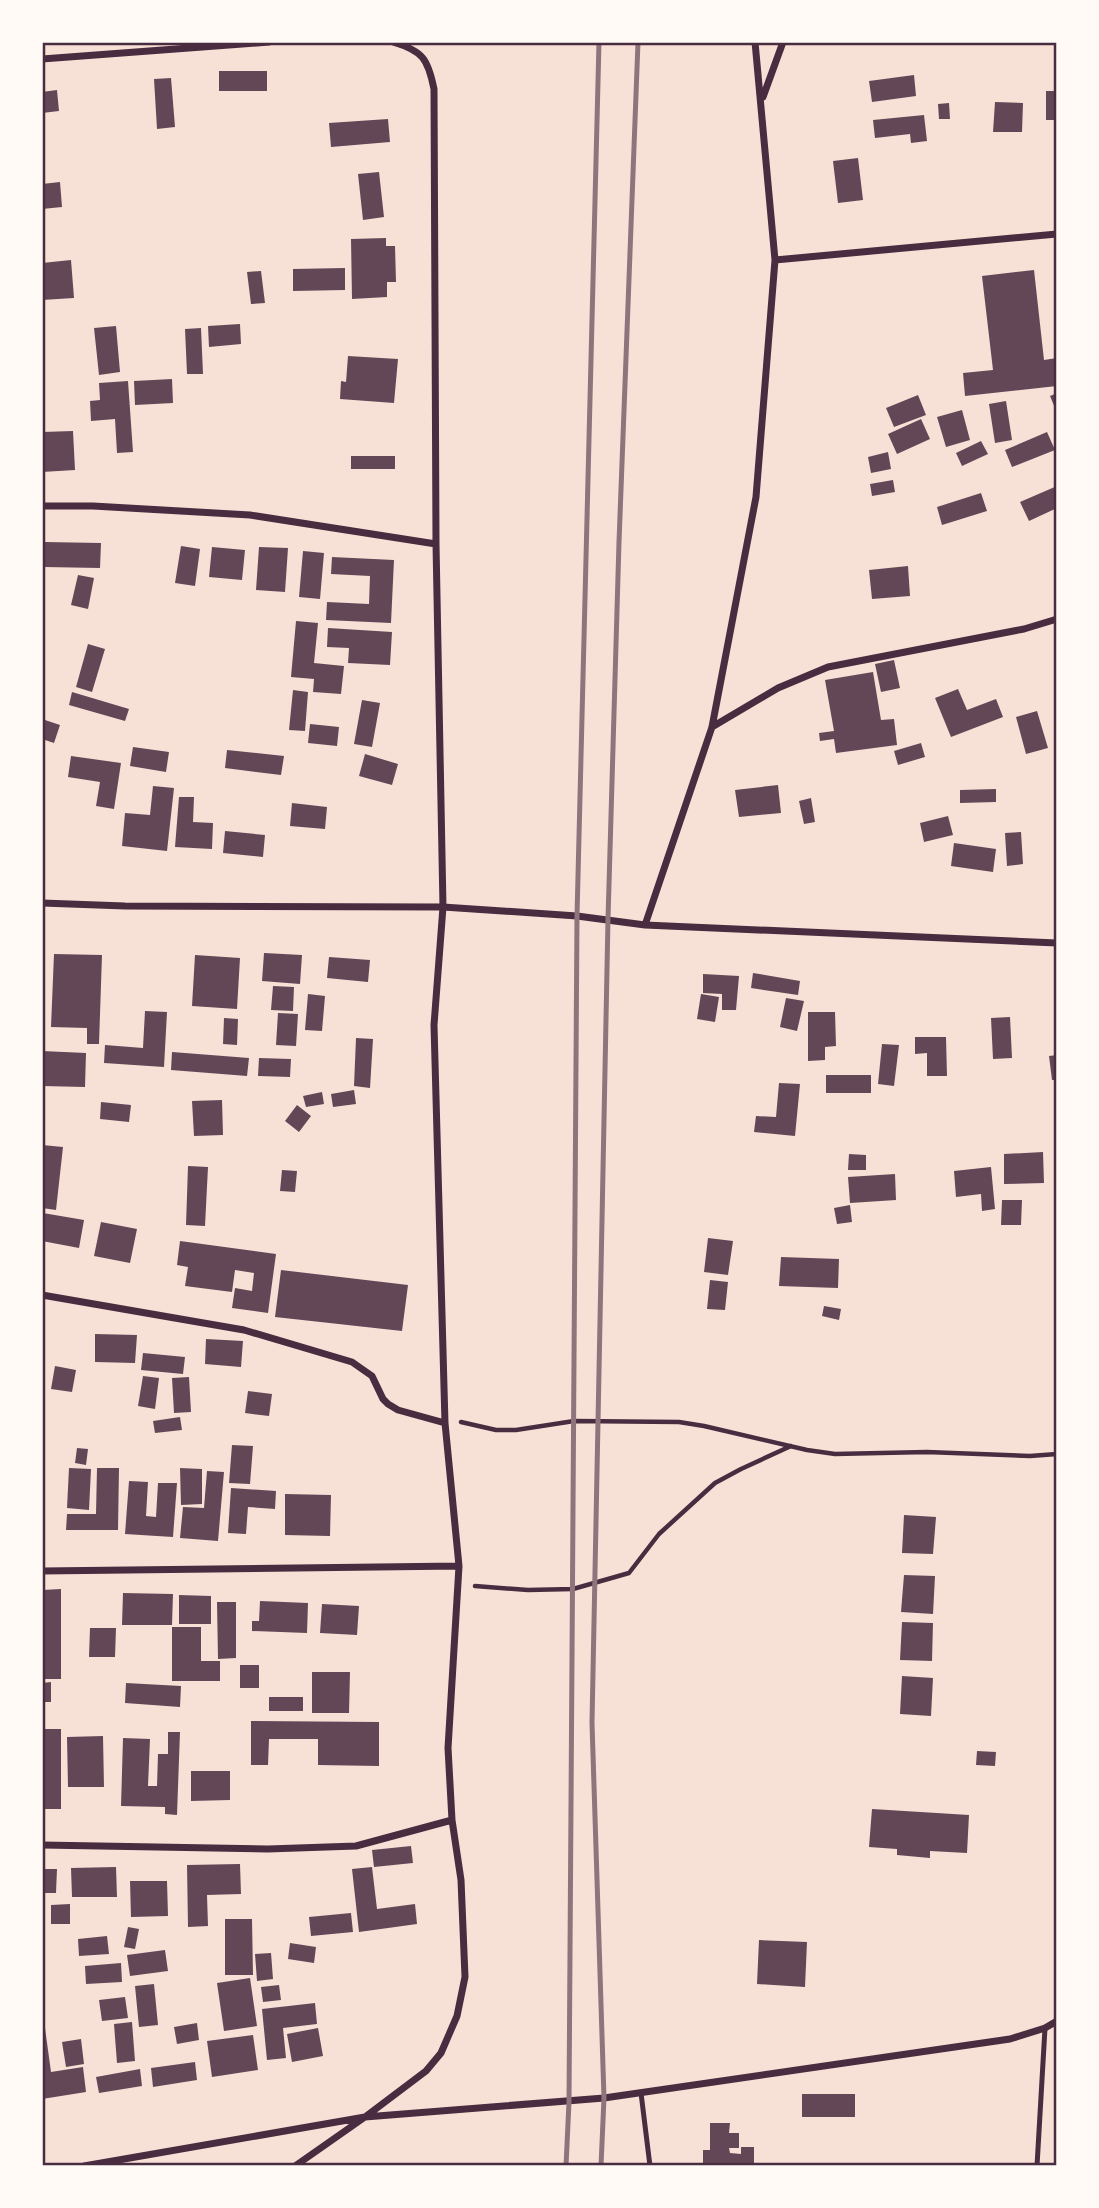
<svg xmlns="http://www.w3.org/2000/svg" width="1099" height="2208" viewBox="0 0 1099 2208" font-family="'DejaVu Sans',sans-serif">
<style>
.building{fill:#644757}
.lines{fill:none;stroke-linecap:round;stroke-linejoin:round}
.path{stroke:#4a2c40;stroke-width:4.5}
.service{stroke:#4a2c40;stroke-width:5}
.minor{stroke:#4a2c40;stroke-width:7}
.rail{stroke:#8f747c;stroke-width:5}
.neatline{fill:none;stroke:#4a2c40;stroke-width:2.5}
</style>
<rect width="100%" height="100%" fill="#f7e1d7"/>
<path class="building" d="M219,71H267V91H219Z
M914,75L916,96L872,102L869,81Z
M171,78L175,127L157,129L154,79Z
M57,90L59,111L42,113V92Z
M1046,91H1057V120H1046Z
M995,102L1023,103L1022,132H993Z
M949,103L950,119H939L938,104Z
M924,115L927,141L911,143L910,134L875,138L873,120Z
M388,119L390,142L331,147L329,123Z
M858,158L863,200L838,203L833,161Z
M379,172L384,217L363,220L358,174Z
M60,182L62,207L42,209V184Z
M386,238V246H395L396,282H387V297L352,299L351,239Z
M71,260L74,298L42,300V263Z
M345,268V290L293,291V269Z
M1034,270L1044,360L1057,358V386L965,396L963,373L993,370L982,276Z
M261,271L265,303L251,304L247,272Z
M240,324L241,344L209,347L208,326Z
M116,326L120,372L99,375L94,328Z
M201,328L203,374H187L185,329Z
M348,356L398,359L394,403L340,399L341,381L346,382Z
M172,379L173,403L135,405L134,381Z
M128,381L133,452L117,453L115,419L91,421L90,401L100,400L99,383Z
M1057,393V413L1050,396Z
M918,395L926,415L894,427L886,408Z
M1006,401L1012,440L995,443L989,404Z
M962,410L970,440L946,447L937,417Z
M921,419L930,439L897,454L888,434Z
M73,431L75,470L42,472V432Z
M1047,432L1055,450L1012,467L1005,450Z
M981,441L988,454L962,466L956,453Z
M888,452L891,469L871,473L868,457Z
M351,456H395V469H351Z
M893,480L895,492L872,496L870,484Z
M1057,486V508L1029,521L1020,502Z
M981,493L987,511L942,525L937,507Z
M45,542L101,543L100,568L44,567Z
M181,546L200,549L195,586L175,583Z
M212,547L245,550L242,580L209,577Z
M259,547L288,548L285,592L256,590Z
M303,551L324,553L320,599L299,597Z
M332,557L394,560L391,623L326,620L327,602L369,604L370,576L331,574Z
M908,566L910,596L872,599L869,570Z
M78,575L94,578L88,609L71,605Z
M296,621L318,623L314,663L344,666L341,694L313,692L314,679L291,677Z
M328,628L392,632L390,665L348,663L349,648L327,647Z
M88,644L105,649L92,692L76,687Z
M894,660L900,688L881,692L875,664Z
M873,672L881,720L894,719L897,745L836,753L834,739L820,741L819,733L834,731L825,680Z
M958,689L967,710L996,699L1003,717L951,737L935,698Z
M293,690L308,692L305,731L289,730Z
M72,692L129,709L125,721L69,705Z
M362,700L380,703L372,747L354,744Z
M1037,711L1048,748L1026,754L1016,717Z
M42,719L60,725L54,743L42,739Z
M310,724L339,727L337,746L308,743Z
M921,743L925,757L898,765L894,751Z
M133,747L169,752L166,772L130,766Z
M227,750L284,756L281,775L225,768Z
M365,754L398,764L392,785L359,776Z
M71,756L121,763L114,809L96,806L100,782L68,777Z
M778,785L781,813L739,817L735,790Z
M153,786L174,788L167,851L122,846L125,813L150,815Z
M996,789V802L960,803V790Z
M179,797H194L193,822L213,823L212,849L175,847Z
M811,798L815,822L804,824L799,801Z
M292,803L327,807L325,829L290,826Z
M948,816L953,835L924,842L920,823Z
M225,831L265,835L263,857L223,853Z
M1021,832L1023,864L1007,866L1005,833Z
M954,843L996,849L993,872L951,866Z
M264,953L302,955L300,984L262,981Z
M54,954L102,955L99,1044H87V1028L51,1027Z
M195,955L240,958L237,1009L192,1006Z
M329,957L370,960L368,982L327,978Z
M753,973L800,981L798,995L751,988Z
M703,974L739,976L736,1010H722V994L703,993Z
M273,986L294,987L293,1011L271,1010Z
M308,994L325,996L322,1031L305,1030Z
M701,994L719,997L715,1022L697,1019Z
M786,998L804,1001L797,1031L780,1027Z
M145,1011L167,1012L164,1067L104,1063L105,1045L143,1048Z
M808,1012H835L836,1046L825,1047V1060L808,1061Z
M278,1013L298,1014L296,1046L276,1045Z
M1010,1017L1012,1058L993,1059L991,1018Z
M224,1018L238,1019L237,1045L223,1044Z
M915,1037H946L947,1076H927V1053L915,1054Z
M356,1038L373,1039L370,1088L354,1086Z
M882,1044L899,1045L894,1086L878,1084Z
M42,1051L86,1053L85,1087L42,1086Z
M172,1052L249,1058L247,1076L171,1070Z
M1057,1055V1080H1052L1049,1056Z
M259,1058L291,1059L290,1077L258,1076Z
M826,1075H871V1093H826Z
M779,1083L800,1084L795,1136L754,1132L756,1116L776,1117Z
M354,1090L356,1104L333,1107L331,1094Z
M322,1092L324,1104L306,1107L303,1096Z
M222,1100L223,1135L194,1136L192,1101Z
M101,1102L131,1105L129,1122L100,1119Z
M297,1105L311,1116L299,1132L285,1121Z
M42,1145L63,1147L56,1210L42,1208Z
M1043,1152L1044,1183L1004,1184V1154Z
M849,1154L866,1155V1170H848Z
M1054,1159H1057V1186H1054Z
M188,1166L208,1167L205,1226L186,1225Z
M991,1167L995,1209L982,1211L981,1194L956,1197L954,1171Z
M282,1170L297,1171L295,1192L280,1191Z
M895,1174L896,1200L850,1203L848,1177Z
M1002,1200H1022L1021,1225H1001Z
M850,1205L852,1222L837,1224L834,1208Z
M43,1213L84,1220L79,1248L42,1241Z
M101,1222L137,1229L130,1263L94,1256Z
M708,1238L733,1241L728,1275L704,1272Z
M180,1241L276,1254L268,1313L232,1308L235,1288L252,1291L254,1273L235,1270L232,1292L185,1286L188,1267L177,1265Z
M781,1257L839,1259L838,1288L779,1286Z
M281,1270L408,1285L402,1331L275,1317Z
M710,1280L728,1282L725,1310L707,1309Z
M824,1306L841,1309L839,1320L822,1316Z
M95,1334L137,1335L135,1363L95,1362Z
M206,1339L243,1341L241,1367L205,1364Z
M143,1353L185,1357L183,1374L141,1370Z
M55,1366L76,1370L72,1392L51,1389Z
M143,1376L159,1378L155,1409L138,1406Z
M189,1377L191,1412L174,1413L172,1378Z
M248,1391L272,1394L269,1416L245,1413Z
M180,1417L182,1430L155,1433L153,1421Z
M232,1445L253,1446L250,1484L229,1483Z
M77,1448L88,1449L86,1465L75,1463Z
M69,1468L91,1469L89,1510L67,1508Z
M97,1468H119L118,1530H66L67,1514H96Z
M180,1468L202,1469V1504L181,1505Z
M207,1471L224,1472L218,1541L180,1538L183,1507L204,1508Z
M129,1481L148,1482L146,1516L156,1517L158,1483H177L173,1537L125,1534Z
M231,1488L276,1491L275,1509L248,1507L246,1534L228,1533Z
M285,1494L331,1495L330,1536L285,1535Z
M42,1501H45L44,1525H42Z
M904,1515L936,1517L933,1554L902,1553Z
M904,1575L935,1576L933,1614L901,1612Z
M61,1589V1679H42V1590Z
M123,1593L173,1594L172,1625H122Z
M179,1595L211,1596V1624H179Z
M260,1601L308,1603L307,1633L252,1631V1621H259Z
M217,1602H236V1658L218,1659Z
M322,1604L359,1606L357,1635L320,1633Z
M902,1622L933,1623L932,1661L900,1660Z
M172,1627H201V1661H220V1681H172Z
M90,1628H116L115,1657H89Z
M240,1665H259V1688H240Z
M312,1672H350L349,1713H312Z
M902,1676L933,1678L931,1716L900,1714Z
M51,1682V1702H42V1683Z
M126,1683L181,1686L180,1707L125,1703Z
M269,1697H303V1711H269Z
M251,1721L379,1722V1766L318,1765V1739H269L268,1765H251Z
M44,1729H61V1809H42Z
M168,1732H180L177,1815L165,1814V1807L121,1806L123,1738L150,1739L148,1786H157L158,1754H168Z
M103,1736L104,1787H68L67,1737Z
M977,1751L996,1752L995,1766L976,1765Z
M191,1771H230V1800L191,1801Z
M872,1809L969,1815L967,1853L930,1851V1858L897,1855V1849L869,1847Z
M411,1846L413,1863L374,1867L372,1850Z
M240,1864L241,1894L207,1895L208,1926L188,1927L187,1865Z
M116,1867L117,1897H72L71,1868Z
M372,1867L377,1909L415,1904L417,1924L359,1932L352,1869Z
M42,1869H57L56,1893H42Z
M130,1881H167L168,1916L131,1917Z
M70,1904V1924H51V1905Z
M351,1913L353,1932L311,1936L309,1917Z
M225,1919H252L253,1975H225Z
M128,1927L139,1929L135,1949L124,1947Z
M107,1936L109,1954L79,1956L78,1939Z
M759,1940L807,1942L805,1987L757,1984Z
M290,1943L316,1947L314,1963L288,1959Z
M165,1950L168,1971L130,1976L127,1955Z
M271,1953L273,1979L257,1981L255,1954Z
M121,1963L122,1982L86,1984L85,1966Z
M250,1978L257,2026L224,2031L217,1983Z
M154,1984L158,2025L139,2027L135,1986Z
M279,1985L281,2000L263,2002L261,1987Z
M125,1997L128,2018L102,2021L99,2000Z
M315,2003L317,2024L283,2028L286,2058L267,2060L262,2009Z
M132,2022L135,2061L117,2063L114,2024Z
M197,2023L199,2040L177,2044L174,2027Z
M42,2028H45L51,2072L83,2067L86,2092L42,2099Z
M318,2028L323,2056L292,2062L287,2034Z
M253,2035L258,2070L212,2077L207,2041Z
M81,2039L84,2064L66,2067L62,2042Z
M195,2062L197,2080L153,2087L151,2068Z
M140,2069L142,2086L99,2093L96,2077Z
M802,2094H855V2117H802Z
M710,2123H730L729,2133H739V2148H729L730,2153L741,2154V2147H754V2166H703V2150H710Z"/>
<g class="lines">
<path class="path" d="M461,1422L496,1430H516L574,1421L679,1422L704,1426L807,1450L835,1454L927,1452L1030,1456L1057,1454
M475,1586L528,1590L573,1589L629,1573L659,1534L715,1483L741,1469L791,1446"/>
<path class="service" d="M641,2093L650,2166
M1037,2166L1045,2028"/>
<path class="minor" d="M42,59L269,42
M763,97L783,42
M775,260L1057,234
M42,506H93L250,515L436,544
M712,727L778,688L828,667L1024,629L1057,619
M42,903L125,906L443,907L577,916L645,925L1057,943
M645,925L712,727L756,497L775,260L755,42
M42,1295L244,1330L352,1362L372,1376L383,1399L388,1404L398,1410L445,1423
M42,1571L459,1566
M42,1845L268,1849L356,1846L452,1820
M84,2166L365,2117L604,2098L1010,2039L1045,2028L1057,2021
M295,2166L365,2117L426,2071L441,2053L457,2016L465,1977L461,1880L452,1820L448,1748L459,1566L445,1423L434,1025L443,907L436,544L434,89C428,59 423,51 393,42"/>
<path class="rail" d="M566,2166L569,2102L577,916L599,42
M601,2166L604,2098L592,1723L608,919L619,542L638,42"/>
</g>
<rect width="1099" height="2208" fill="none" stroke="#fffaf5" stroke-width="88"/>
<rect x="44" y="44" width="1011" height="2120" class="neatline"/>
</svg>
